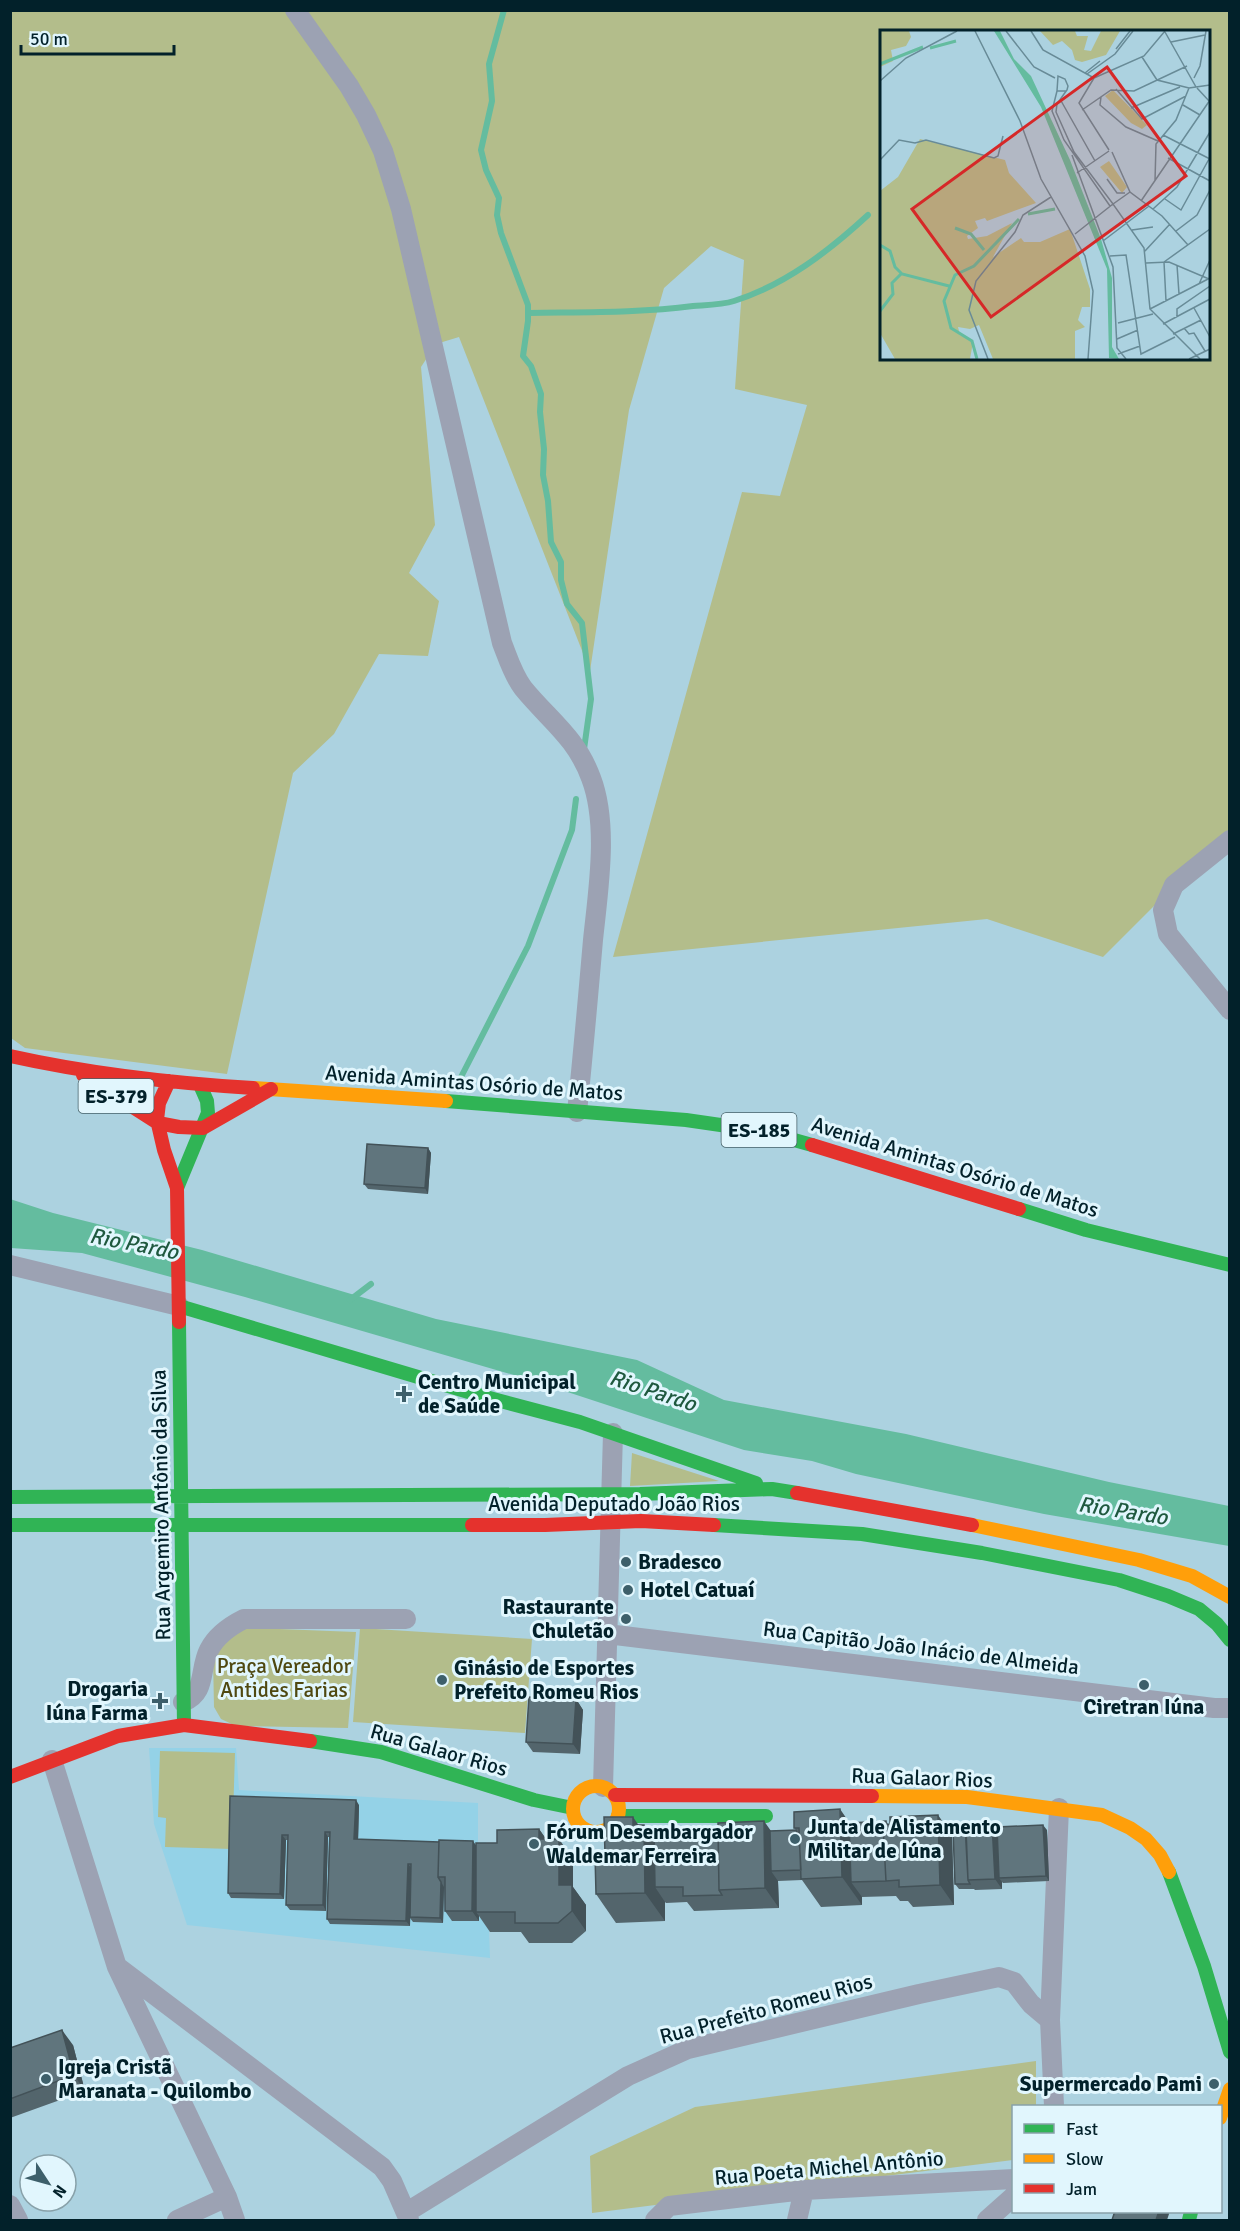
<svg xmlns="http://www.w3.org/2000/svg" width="1240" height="2231" viewBox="0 0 1240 2231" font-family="Signika,sans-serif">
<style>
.built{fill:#94d2e7}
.green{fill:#b3bd8b;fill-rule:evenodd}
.water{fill:#64bc9f}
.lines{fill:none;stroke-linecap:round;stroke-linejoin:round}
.stream{stroke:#64bc9f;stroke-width:6}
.street{stroke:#9ca2b3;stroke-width:20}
.fast{stroke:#30b455;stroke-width:14}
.slow{stroke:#ff9f0a;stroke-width:14}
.jam{stroke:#e5322d;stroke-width:14}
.wall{fill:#53656c}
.shaded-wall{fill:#435258}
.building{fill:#60757d;stroke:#435258;stroke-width:1.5}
.poi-dot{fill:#3d5f6a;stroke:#e1f6fd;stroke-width:2}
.labels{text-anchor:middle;stroke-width:6;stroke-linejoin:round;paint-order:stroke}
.shield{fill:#e1f6fd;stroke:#456169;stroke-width:1.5}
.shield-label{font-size:20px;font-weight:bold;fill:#02212a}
.street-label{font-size:21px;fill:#02212a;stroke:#e1f6fd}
.poi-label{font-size:21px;font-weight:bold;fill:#02212a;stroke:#e1f6fd;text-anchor:start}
.park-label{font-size:21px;fill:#4f4810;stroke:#e1f6fd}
.water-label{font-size:22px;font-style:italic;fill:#1f593f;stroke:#e1f6fd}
.inset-river{fill:none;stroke:#64bc9f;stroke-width:3}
.inset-road{fill:none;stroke:#688b97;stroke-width:1.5}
.view{fill:#d62828;fill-opacity:0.15;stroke:#d62828;stroke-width:3}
.inset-edge{fill:none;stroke:#02212a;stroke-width:3}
</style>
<rect width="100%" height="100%" fill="#acd2e0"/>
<path class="built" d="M149,1748H236L239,1790L478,1803V1842H486L490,1958L187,1925L154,1824Z"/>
<path class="green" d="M11,11H1229V846L1168,892L1103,957L987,919L613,957L742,492L780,496L807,405L735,389L744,260L711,246L664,288L629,410L590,671L459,337L436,344L421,367L435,525L409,573L439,601L428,656L379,654L334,734L293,773L227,1074L25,1048L11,1038ZM882,32H1208V358H882Z
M632,1453L719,1481L630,1486Z
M252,1628L356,1632L348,1728L236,1726L221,1719L214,1707L213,1658L221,1643L243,1629Z
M360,1628L532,1639L525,1733L353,1722Z
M160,1751L235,1753L232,1849L165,1847L166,1818L158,1817Z
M1036,2061V2106H1014L1013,2160L592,2213L590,2156L695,2107Z"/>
<path class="water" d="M10,1199L53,1213L202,1250L436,1319L637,1360L724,1400L906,1434L1109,1482L1229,1506V1546L1044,1514L856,1474L812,1461L744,1450L531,1380L245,1297L82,1253L11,1248Z"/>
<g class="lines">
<path class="stream" d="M504,10L489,64L492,101L481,150L486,170L499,198L497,215L501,233L528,305V321L523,356L531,366L541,394L540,412L544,449L543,475L548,501L551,542L561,562V580L567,604L582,623L591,699L584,749
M529,313C584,312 639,313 693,306C707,305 722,305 734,301C785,285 829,251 868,215
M459,1081L528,946L572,830L576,799
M350,1300L371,1284"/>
<path class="street" d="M295,10L349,86L366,115L383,151L401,209L502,643C508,658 513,675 523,688C549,720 576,737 591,778C609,825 598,891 593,940C588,998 583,1055 577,1112
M1230,840L1174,885L1163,910L1168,934L1230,1010
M10,1265L179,1306
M607,1634L1214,1708H1230
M183,1702C207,1693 199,1669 209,1650C216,1636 230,1626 244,1619H406
M52,1760L117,1967L227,2197L235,2220
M603,1787L613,1433
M119,1968L382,2167L392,2181L409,2220
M1054,2106L1050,2020L1059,1808
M10,2205L18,2220
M407,2212L628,2076L688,2049L919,1994L999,1977L1014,1982L1031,2004L1050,2020
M177,2220L227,2197
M655,2220L669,2206L804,2190L1014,2179
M797,2220L804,2190
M987,2220L1014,2196"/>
<path class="fast" d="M446,1101L686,1120L762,1131L812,1145
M177,1188L208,1113L207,1101L200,1085
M1019,1209L1086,1230L1230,1265
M179,1306L482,1396L580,1422L756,1483
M179,1322L184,1725
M10,1497L640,1494L772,1489L797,1493
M10,1525H472
M714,1525L862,1534L982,1553L1119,1580L1168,1596L1199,1609L1217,1624L1230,1640
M310,1741L381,1752L534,1800L573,1808
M618,1816H766
M1169,1872L1204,1966L1230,2052
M1189,2220L1191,2212"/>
<path class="slow" d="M253,1088L446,1101
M972,1525L1139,1560L1192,1576L1230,1597
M573 1809a23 23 0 1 1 46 0a23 23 0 1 1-46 0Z
M872,1796L967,1797L1102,1815L1130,1828L1146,1839L1160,1855L1169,1872
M1220,2118L1230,2089"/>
<path class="jam" d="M10,1056C91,1074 170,1083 253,1088
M83,1075L158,1123L179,1127L203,1128L271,1089
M169,1081L159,1103L157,1120L164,1150L177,1188L179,1322
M812,1145L1019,1209
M797,1493L972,1525
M472,1525H545L641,1521L714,1525
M10,1777L118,1736L184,1725L310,1741
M615,1795L872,1796"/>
</g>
<path class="wall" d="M428,1148L431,1153L428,1194L368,1189L364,1184Z
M576,1699L583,1710L580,1754L533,1752L526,1742Z
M230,1796L359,1805L358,1839L476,1845L497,1843L539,1829L546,1839L573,1859V1887L586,1905V1931L572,1943H529L521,1932H490L479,1916V1921H452L445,1911L444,1887L443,1923L413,1922L410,1918V1926L330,1924L327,1919L329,1837H328L326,1911L290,1910L286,1905L288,1840H286L284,1899L231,1898L228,1893Z
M886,1821L888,1824L952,1835L954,1905L913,1907L908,1901H900L896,1896L862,1897V1905L821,1907L802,1880L778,1881L779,1908L694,1911L687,1902L666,1903L665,1902V1921L616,1923L596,1894L638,1825H644L654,1839L770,1831L796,1830L794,1828L849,1823Z
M997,1829L1047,1830L1049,1881L1003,1883L1002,1882V1889L975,1890L974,1889H959L955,1884Z
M73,2045L85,2091L10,2118V2048Z"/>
<path class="shaded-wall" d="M428,1148L431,1153L428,1194L425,1188Z
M576,1699L583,1710L580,1754L573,1744Z
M356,1800L359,1805L358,1844L354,1839Z
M840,1809L860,1838L851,1882L862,1897V1905L842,1877Z
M938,1815L952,1835L954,1905L940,1885Z
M633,1817L644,1833V1825L664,1853L655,1887L665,1902V1921L645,1893L633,1825Z
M764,1821L778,1841L771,1871L778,1881L779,1908L765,1888Z
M992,1823L999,1833V1878L1002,1882V1889L995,1879Z
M1043,1825L1047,1830L1049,1881L1046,1876Z
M539,1829L553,1849L539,1839Z
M325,1832L328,1837L326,1911L323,1905Z
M282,1835L286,1840L284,1899L280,1894Z
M559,1839L573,1859V1887L586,1905V1931L572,1911L559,1885Z
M473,1841L480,1851L476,1912L479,1916V1921L472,1911Z
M408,1864L412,1869L410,1926L406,1921Z
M441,1882L444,1887L443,1923L440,1918Z
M62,2030L73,2045L85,2091L74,2075Z
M1159,2211H1170L1167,2220H1156Z"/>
<path class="building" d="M367,1144L428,1148L425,1188L364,1184Z
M529,1697L576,1699L573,1744L526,1742Z
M230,1796L356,1800L354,1839L439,1842L438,1877L441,1882L440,1918L410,1917L411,1864H408L406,1921L327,1919L330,1832H325L323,1905H286L288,1835H282L280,1894L228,1893Z
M840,1809L842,1877L801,1879L799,1828H794V1812Z
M938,1815L940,1885L899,1887V1880L886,1881L883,1825L890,1824V1817Z
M604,1817H633V1825H644L645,1893L596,1894L595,1855H605Z
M764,1821L765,1888L719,1890L718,1823Z
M886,1821V1825H883L886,1881L851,1882L849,1823Z
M992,1823L995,1879L968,1880L965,1824Z
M1043,1825L1046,1876L999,1878L997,1827Z
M718,1828L719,1890L722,1895L683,1896V1887H655L654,1833H682V1829Z
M539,1829V1839H559V1885H572V1911L558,1923H515V1912H476V1843H497V1830Z
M953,1829H966L968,1880L970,1884H955Z
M796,1830L799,1836L801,1870L771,1871L770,1831Z
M439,1840L473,1841L472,1911H445V1877H438Z
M62,2030L74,2075L10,2099V2048Z
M1115,2211H1159L1156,2220H1112Z"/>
<g class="poi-dot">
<path d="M401 1385h6v6h6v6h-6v6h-6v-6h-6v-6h6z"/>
<circle cx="626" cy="1562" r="6"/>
<circle cx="628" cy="1590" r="6"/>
<circle cx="626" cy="1619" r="6"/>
<circle cx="442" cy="1680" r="6"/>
<circle cx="1144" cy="1685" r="6"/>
<path d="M157 1692h6v6h6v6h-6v6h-6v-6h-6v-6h6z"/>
<circle cx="795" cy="1839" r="6"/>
<circle cx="534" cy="1844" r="6"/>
<circle cx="46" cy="2079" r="6"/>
<circle cx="1214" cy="2084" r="6"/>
</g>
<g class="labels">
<g class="shield">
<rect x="78.5" y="1079" width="75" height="34" rx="4.5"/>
<rect x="721.5" y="1113" width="75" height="34" rx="4.5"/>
</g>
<g class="shield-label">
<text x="116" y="1103">ES-379</text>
<text x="759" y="1137">ES-185</text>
</g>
<g class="street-label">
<text transform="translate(474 1083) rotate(4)" y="7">Avenida Amintas Osório de Matos</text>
<text transform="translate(955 1167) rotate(17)" y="7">Avenida Amintas Osório de Matos</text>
<text x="614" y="1511">Avenida Deputado João Rios</text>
<text transform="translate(161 1505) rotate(-91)" y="7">Rua Argemiro Antônio da Silva</text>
<text transform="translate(921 1648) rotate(7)" y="7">Rua Capitão João Inácio de Almeida</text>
<text transform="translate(439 1750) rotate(16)" y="7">Rua Galaor Rios</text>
<text transform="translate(922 1778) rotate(2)" y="7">Rua Galaor Rios</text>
<text transform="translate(766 2009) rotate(-15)" y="7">Rua Prefeito Romeu Rios</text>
<text transform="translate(829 2168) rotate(-5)" y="7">Rua Poeta Michel Antônio</text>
</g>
<g class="poi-label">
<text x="418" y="1389">Centro Municipal<tspan x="418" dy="24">de Saúde</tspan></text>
<text x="638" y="1569">Bradesco</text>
<text x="640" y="1597">Hotel Catuaí</text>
<text x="614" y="1614" text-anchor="end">Rastaurante<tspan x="614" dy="24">Chuletão</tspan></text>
<text x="454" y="1675">Ginásio de Esportes<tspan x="454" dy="24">Prefeito Romeu Rios</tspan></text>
<text x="148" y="1696" text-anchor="end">Drogaria<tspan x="148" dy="24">Iúna Farma</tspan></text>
<text x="1144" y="1714" text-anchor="middle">Ciretran Iúna</text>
<text x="807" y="1834">Junta de Alistamento<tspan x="807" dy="24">Militar de Iúna</tspan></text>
<text x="546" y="1839">Fórum Desembargador<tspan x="546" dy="24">Waldemar Ferreira</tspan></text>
<text x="58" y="2074">Igreja Cristã<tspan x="58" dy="24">Maranata - Quilombo</tspan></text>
<text x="1202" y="2091" text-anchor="end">Supermercado Pami</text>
</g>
<g class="park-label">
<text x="284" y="1673">Praça Vereador<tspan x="284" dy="24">Antides Farias</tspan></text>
</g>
<g class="water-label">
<text transform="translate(134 1243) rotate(11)" y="8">Rio Pardo</text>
<text transform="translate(653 1390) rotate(18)" y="8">Rio Pardo</text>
<text transform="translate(1123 1510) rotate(9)" y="8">Rio Pardo</text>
</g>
</g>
<g transform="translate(880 30)">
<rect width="330" height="330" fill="#acd2e0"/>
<path d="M0,1H29L31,7L26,16L11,20L13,31L0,37ZM160,1H195L197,6H208L204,20L211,21L221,1H240L226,25L202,32L195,30L192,20L182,11L173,15ZM233,60L267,95L262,99L251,93L225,66ZM40,109L125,130L129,143L156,173L107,191L105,188L95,191L98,198L87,206L88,209L107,206L132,193L113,227L141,208L144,212H160L190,199L210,259V277H202L198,290L205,297L195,301V329H113L99,295L90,299L78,297L80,305L93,312L90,329H15L0,303V161L18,147ZM229,131L247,157L242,163L220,137Z" fill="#b3bd8b"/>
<path d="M114,1H120L134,29L151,46L190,130L221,209L232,248V317L239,329L229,328L227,239L161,77Z" fill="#64bc9f"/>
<path class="inset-river" d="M50,18L76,11M0,34L43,17M148,184L175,179M75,198L91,204L104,220M0,215L10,221L15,237L22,244L69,256M0,281L13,264L12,253L21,244M97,329L92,311L71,298L64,271L75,245L94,236L139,189"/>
<path class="inset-road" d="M95,1L140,91L161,149L205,226L213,261L208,329M126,1L154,37L175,48M151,1L163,20L214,48M285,2L316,57M291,12L325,5M236,19L250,1M262,27L277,50L309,58L330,55M205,43L220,31M207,44L235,24L253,1M214,48L264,26L285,1M214,48L199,73L229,120M314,48L320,36L326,1M0,51L26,28L77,1M317,58L330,72M236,59L262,89L306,66M177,61L172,81L184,110L230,176M186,61H177L178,46L185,49L188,56L187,60L184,64L177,74L176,82L194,122L233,174L250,162M221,67L220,75L246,97L278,111M180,69L215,131M303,75L320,85M251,78L300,57M202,80L231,60L254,61L307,36M283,105L330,129M232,122L250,162L282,186L308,215M192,125L233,237L237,318L246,329M288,128L330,151M0,130L19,110L35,113L46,110L114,128L118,126L123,106M197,143L229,121M227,149L237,163H245M275,151L276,114L296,90L309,58M285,169L301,180L329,129M261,171L330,70M273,179L297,157L330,102M252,200L273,197M296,201L317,185L330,160M195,204L233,174L264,218L270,279L320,329M223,211L269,176M265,221L290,194M230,226L246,225L261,324L295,307M266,233L289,232L329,249M297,235L299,264M319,254L330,230M286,271L284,232L330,199M314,278L330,307M270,279L330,248M297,287V279L330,256M238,293L273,284M283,294L330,269M304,298L309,304L314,303L325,321M293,304L321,290M237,309L258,300M238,324L260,316M108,329L89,280L96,251L135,202L143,185L171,167M309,329L330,319"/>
<path class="view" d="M227,37L306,146L111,287L32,179Z"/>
<rect width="330" height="330" class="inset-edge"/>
</g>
<rect width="1240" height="2231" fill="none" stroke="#02212a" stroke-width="24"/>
<rect x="1012" y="2105" width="210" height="108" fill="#e1f6fd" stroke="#88a1a9" stroke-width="1.5"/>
<rect x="1024" y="2124" width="30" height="9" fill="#30b455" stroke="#88a1a9" stroke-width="1.5"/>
<text x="1066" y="2135" font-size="18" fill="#02212a">Fast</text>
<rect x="1024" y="2154" width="30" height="9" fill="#ff9f0a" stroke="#88a1a9" stroke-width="1.5"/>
<text x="1066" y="2165" font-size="18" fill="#02212a">Slow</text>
<rect x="1024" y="2184" width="30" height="9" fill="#e5322d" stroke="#88a1a9" stroke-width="1.5"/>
<text x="1066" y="2195" font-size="18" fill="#02212a">Jam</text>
<g transform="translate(48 2183) rotate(126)"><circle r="28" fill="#e1f6fd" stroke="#88a1a9" stroke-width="1.5"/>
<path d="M0-4.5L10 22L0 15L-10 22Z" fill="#3d5f6a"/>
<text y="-9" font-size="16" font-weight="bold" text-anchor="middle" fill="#02212a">N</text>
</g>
<path d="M21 45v9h153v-9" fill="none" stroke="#02212a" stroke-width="3"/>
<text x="30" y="45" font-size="18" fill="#02212a" stroke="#e1f6fd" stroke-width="4.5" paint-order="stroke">50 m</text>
</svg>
